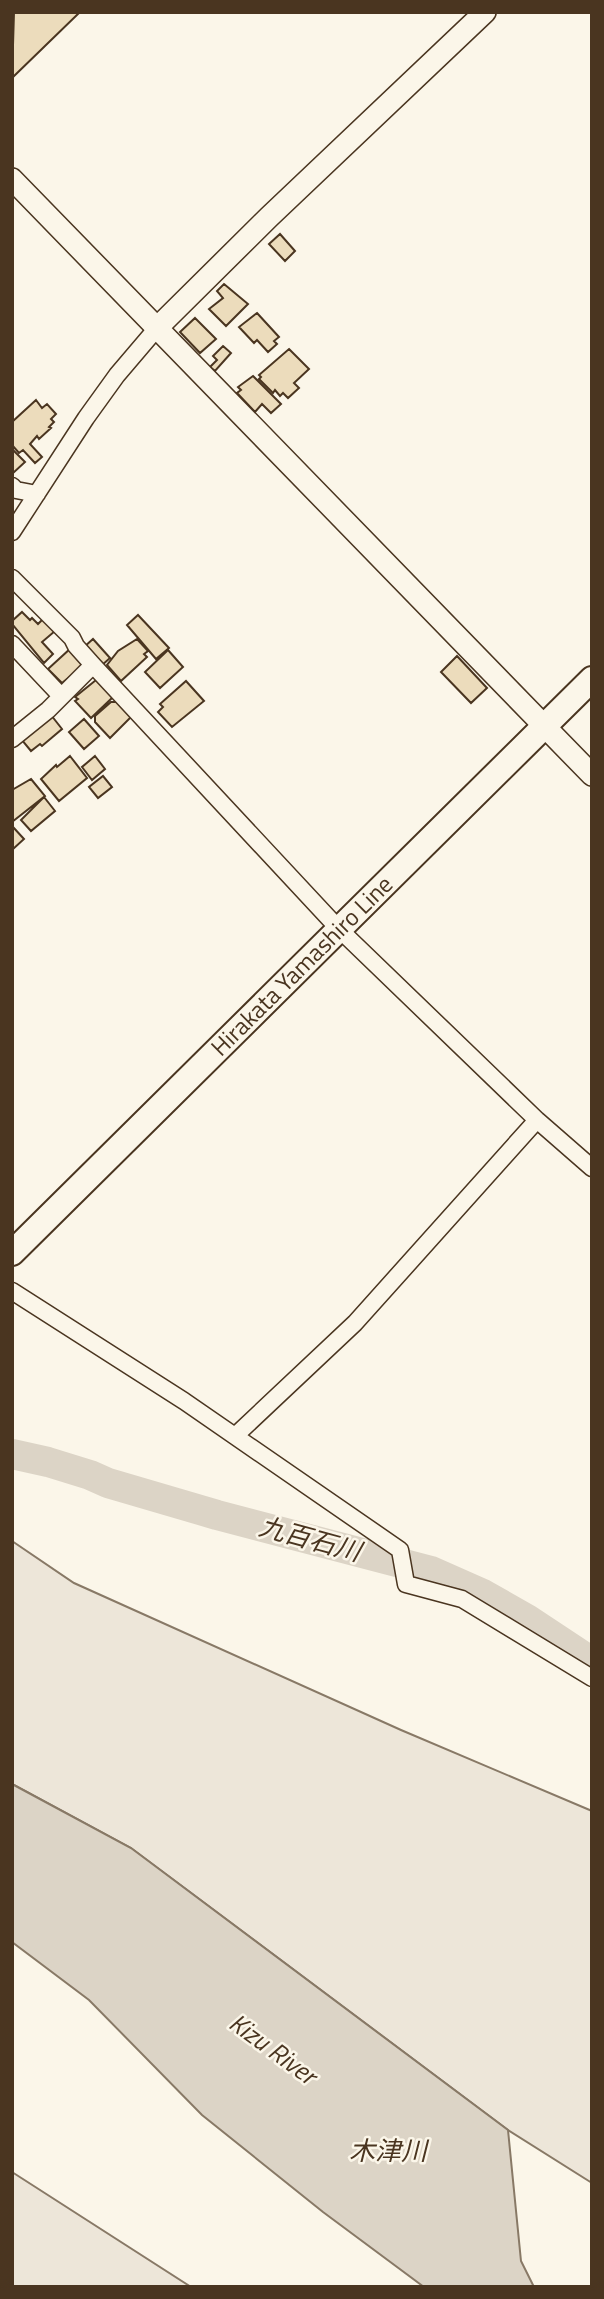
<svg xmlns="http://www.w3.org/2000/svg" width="604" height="2299" viewBox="0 0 604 2299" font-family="'Titillium Web','Noto Sans JP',sans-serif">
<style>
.green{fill:#ede6d9;stroke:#887966;stroke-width:2}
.water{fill:#dcd4c6;stroke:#887966;stroke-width:2}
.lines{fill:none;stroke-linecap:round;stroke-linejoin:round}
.river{stroke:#dcd4c6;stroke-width:30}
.building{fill:#ecdcbc;stroke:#4a3520;stroke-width:2}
.street-casing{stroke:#4a3520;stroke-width:19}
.secondary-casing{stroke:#4a3520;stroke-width:24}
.primary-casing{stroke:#4a3520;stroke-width:28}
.street{stroke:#fbf6e9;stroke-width:16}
.secondary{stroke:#fbf6e9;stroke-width:21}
.primary{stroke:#fbf6e9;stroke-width:24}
.labels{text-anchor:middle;stroke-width:5;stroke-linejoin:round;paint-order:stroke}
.street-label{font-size:24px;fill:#4a3520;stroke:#fbf6e9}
.water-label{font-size:26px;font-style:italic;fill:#4a3520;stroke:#fbf6e9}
</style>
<rect width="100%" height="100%" fill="#fbf6e9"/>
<path class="green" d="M12,1541L74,1583L401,1730L592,1811V2183L508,2130L131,1848L12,1784Z
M12,2172L191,2287H12Z"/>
<path class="water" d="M12,1784L131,1848L508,2130L521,2261L534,2287H424L323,2212L202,2115L89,2000L12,1942Z"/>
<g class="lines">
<path class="river" d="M12,1454L48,1462L90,1475L108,1483L217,1515L431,1571L483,1594L527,1619L592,1662"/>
</g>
<path class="building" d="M14,12H80L12,78Z
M280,234L295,251L285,261L269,244Z
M224,284L248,304L226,326L209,309L223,298L217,291Z
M257,313L279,337L274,341L277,344L268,352L257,340L254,343L239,327Z
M195,318L216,339L200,353L180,332Z
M223,346L231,353L215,371L210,367L217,360L213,356Z
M289,349L309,369L294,383L299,388L288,398L283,393L280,396L275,390L273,393L259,379L261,377L259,375Z
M253,376L281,404L271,413L262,404L255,412L237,393L241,390L238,387Z
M36,400L42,408L47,404L56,414L51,419L54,422L49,427L51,428L39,439L37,436L30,444L42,457L35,463L23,450L19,453L12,445V422Z
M12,449L25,462L12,474Z
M22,612L30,620L32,618L38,624L43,619L55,631L42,642L53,654L44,663L12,624V621Z
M138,615L169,648L156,659L127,625Z
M93,639L110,658L101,666L84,647Z
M137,639L148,651L144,654L147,657L121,681L107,665L118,651Z
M71,648L86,664L62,683L48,669Z
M168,650L183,667L160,688L145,672Z
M457,656L487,688L471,703L441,672Z
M101,679L113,697L91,718L75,701L78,699L75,697L96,680L98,682Z
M186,681L204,701L172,727L158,712L163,707L160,704Z
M111,702H117L131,717L110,738L95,722V716Z
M51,715L62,729L42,746L40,744L31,751L21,739Z
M84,719L99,736L84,749L69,732Z
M70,756L87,778L59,801L41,779L56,765L57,767Z
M95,756L105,769L92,780L82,767Z
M103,776L112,787L98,798L89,787Z
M31,779L45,796L12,822V790Z
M44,797L55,811L31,831L21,820Z
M13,827L24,839L12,850V828Z"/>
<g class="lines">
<g class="street-casing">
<path id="street" d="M12,486L16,490L37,494
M12,532L86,418L117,375L157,328
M12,578L72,638L76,646L93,665L338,928L537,1120L592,1168
M12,644L61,696
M12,739L48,710L93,665
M12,1291L184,1401L400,1550L406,1584L462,1599L592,1678
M235,1436L355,1323L537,1120"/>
</g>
<g class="secondary-casing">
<path id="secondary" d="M12,179L592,775
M157,328L269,217L485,12"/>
</g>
<g class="primary-casing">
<g id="primary">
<path id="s1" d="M12,1253L592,679"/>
</g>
</g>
<use href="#street" class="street"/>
<use href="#secondary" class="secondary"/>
<use href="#primary" class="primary"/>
</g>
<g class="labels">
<g class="street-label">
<text dy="8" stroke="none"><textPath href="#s1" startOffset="408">Hirakata Yamashiro Line</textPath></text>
</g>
<g class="water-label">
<text transform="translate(310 1539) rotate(15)" y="9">九百石川</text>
<text transform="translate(273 2049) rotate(36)" y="9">Kizu River</text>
<text x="388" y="2160">木津川</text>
</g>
</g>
<rect width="604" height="2299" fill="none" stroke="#4a3520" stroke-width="28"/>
</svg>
